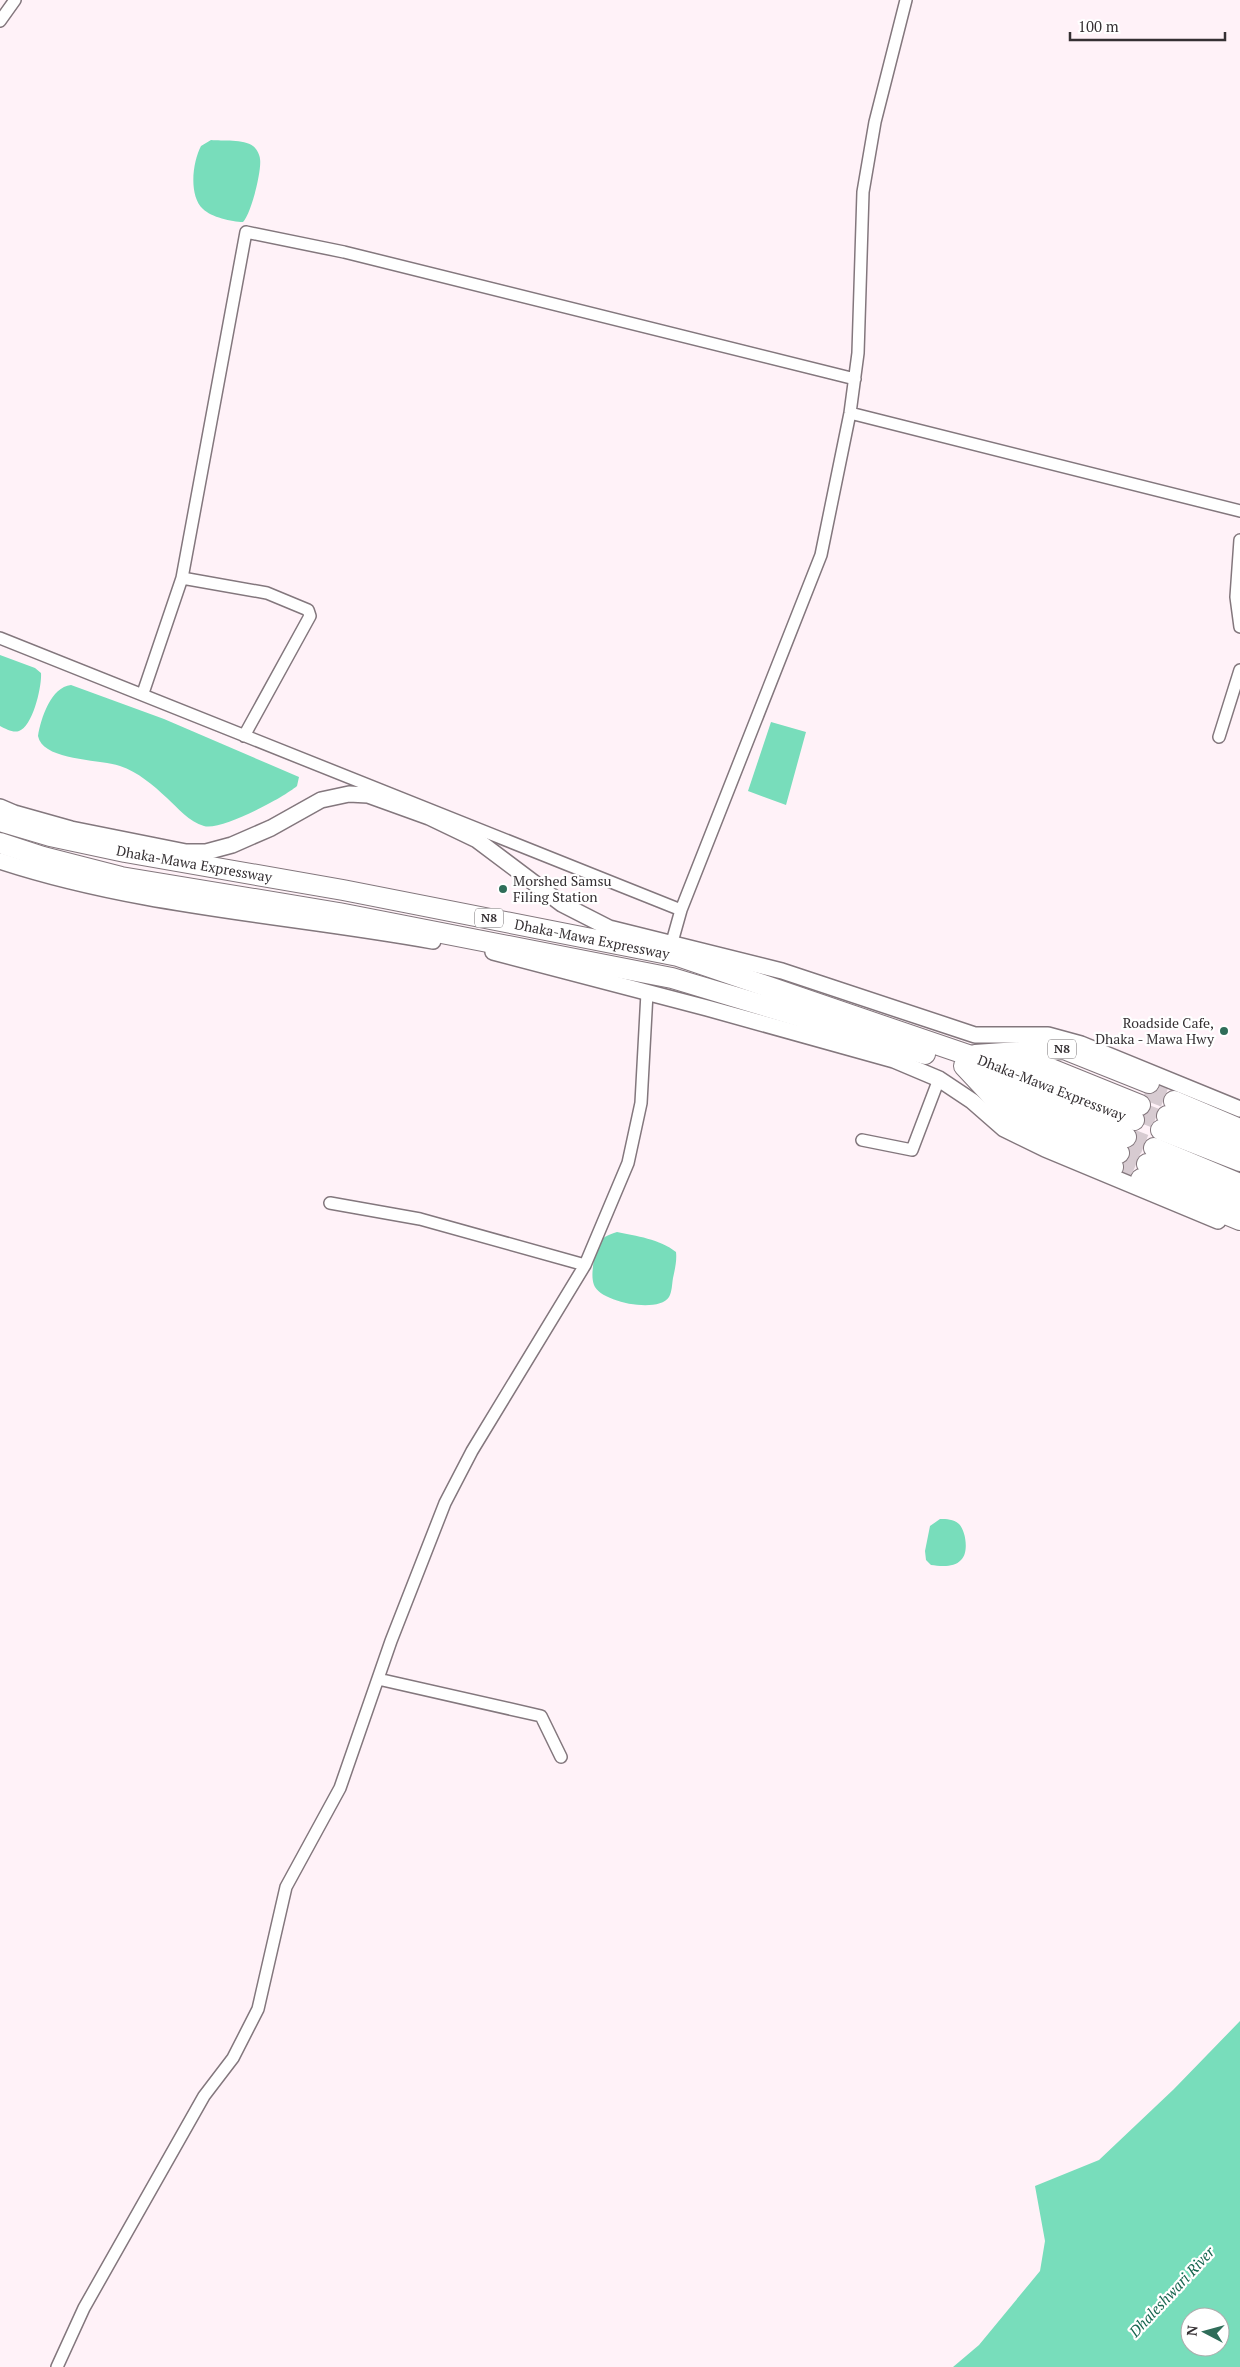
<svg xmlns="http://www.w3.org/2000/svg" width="1240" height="2367" viewBox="0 0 1240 2367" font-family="'PT Serif',serif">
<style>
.water{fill:#78ddbb;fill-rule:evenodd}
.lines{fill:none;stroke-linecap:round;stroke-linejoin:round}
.highway-tunnel{stroke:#d7cbd1;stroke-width:20;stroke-dasharray:20 10;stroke-linecap:butt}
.street-casing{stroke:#83777d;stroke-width:14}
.secondary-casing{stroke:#83777d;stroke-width:18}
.highway-casing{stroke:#83777d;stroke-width:22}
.street{stroke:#fff;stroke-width:11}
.secondary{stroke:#fff;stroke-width:15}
.highway{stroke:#fff;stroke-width:20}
.poi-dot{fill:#2f6d59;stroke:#fff;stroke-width:2}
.labels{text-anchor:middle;stroke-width:4.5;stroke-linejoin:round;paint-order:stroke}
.shield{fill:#fff;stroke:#726e70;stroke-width:1}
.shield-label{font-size:12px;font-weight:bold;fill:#353033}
.street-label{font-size:14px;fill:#353033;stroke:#fff}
.poi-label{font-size:14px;fill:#353033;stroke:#fff;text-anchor:start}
.water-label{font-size:15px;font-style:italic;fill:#176650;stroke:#fff}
</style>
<rect width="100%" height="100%" fill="#fff2f8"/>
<path class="water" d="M211,140C222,141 244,139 253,146C256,148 260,155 260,159C262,170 251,214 243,222C232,222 211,217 203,209C188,195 193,161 201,146Z
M0,655L35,668L41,673C42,686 33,726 19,731C13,733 6,729 0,726Z
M71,685L164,719L299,777L297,786C283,798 221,831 204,826C189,822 178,808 167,798C153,785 138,772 120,766C99,759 43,761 38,736C41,718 51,687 71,685Z
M771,722L806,732L786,805L748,791Z
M617,1232C636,1236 660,1239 676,1252C677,1260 675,1269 673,1278C672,1284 672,1292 669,1297C658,1314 600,1302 594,1285C591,1277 593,1267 594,1258C598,1240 600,1238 617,1232Z
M940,1519C947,1519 953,1519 959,1524C966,1531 969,1553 961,1560C954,1568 940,1566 931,1565L926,1560L925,1551L930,1526Z
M1240,2021V2367H953L979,2345L1040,2271L1045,2241L1035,2186L1099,2160L1174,2089ZM1190,2317H1220V2347H1190Z"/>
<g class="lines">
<path class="highway-tunnel" d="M1146,1090L1174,1101
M1137,1111L1165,1122
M1126,1137L1154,1148
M1119,1153L1147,1164
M1113,1167L1141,1179"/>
<g class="street-casing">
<path id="street" d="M0,21L15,0
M850,413L1240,511
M1240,540L1236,597L1240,627
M182,578L246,232L344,252L855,379
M0,638L681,910L672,942
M143,693L182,578L267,593L308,610L310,616L244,736
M1219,737L1240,670
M681,910L821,555L850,413L858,353L863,192L875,122L906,0
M862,1140L912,1150L939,1079
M330,1203L420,1219L585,1265
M378,1679L541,1716L561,1757
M57,2367L84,2308L204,2096L233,2058L258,2009L286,1887L340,1788L391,1641L445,1503L472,1451L585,1265L628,1163L641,1103L647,993"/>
</g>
<g class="secondary-casing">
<path id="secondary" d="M0,807L14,813L71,829L186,852H206L232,845L271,828L321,800L349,794L368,795L429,817L477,840L562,904L609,928L782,971L975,1035H1048L1081,1044L1240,1109
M0,861C140,907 289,915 433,941
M493,952L707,1008L894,1060L939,1079L972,1101L1004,1129L1045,1149L1218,1221"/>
</g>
<g class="highway-casing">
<g id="highway">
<path id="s1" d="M0,821L50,836L125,852L343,890L678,956L968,1055L1134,1120"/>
<path d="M0,843L43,857L121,877L339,913L672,978L925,1054"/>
<path d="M1014,1054L1140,1105"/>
<path d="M975,1055L1064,1049L1149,1083"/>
<path d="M964,1066L1022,1128L1113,1167"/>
<path d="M979,1079L1126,1137"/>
<path d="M1174,1101L1240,1129"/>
<path d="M1006,1106L1119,1153"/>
<path d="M1167,1116L1240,1146"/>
<path d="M1161,1130L1240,1161"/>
<path d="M1154,1148L1240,1184"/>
<path d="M1147,1164L1240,1203"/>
<path d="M1141,1179L1240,1220"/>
</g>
</g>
<use href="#street" class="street"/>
<use href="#secondary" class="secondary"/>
<use href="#highway" class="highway"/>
</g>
<g class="poi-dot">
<circle cx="503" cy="889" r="5"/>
<circle cx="1224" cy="1031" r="5"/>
</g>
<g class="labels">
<g class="shield">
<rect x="475" y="908.5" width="28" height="19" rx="4"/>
<rect x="1048" y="1039.5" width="28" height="19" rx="4"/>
</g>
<g class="shield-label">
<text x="489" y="922">N8</text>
<text x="1062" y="1053">N8</text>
</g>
<g class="street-label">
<text dy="5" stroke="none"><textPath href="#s1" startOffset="199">Dhaka-Mawa Expressway</textPath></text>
<text dy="5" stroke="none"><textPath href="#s1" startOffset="604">Dhaka-Mawa Expressway</textPath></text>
<text dy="5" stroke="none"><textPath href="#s1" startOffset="1088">Dhaka-Mawa Expressway</textPath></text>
</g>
<g class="poi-label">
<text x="513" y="886">Morshed Samsu<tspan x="513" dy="16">Filing Station</tspan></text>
<text x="1214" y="1028" text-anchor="end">Roadside Cafe,<tspan x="1214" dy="16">Dhaka - Mawa Hwy</tspan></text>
</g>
<g class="water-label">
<text transform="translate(1172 2292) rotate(-47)" y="5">Dhaleshwari River</text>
</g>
</g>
<g transform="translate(1205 2332) rotate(276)"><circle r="24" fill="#ffffff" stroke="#aeacad"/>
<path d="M0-4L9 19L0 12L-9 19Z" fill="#2f6d59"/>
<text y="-8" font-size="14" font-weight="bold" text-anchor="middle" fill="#353033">N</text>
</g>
<path d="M1070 32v8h155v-8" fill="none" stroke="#353033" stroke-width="2.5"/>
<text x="1078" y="32" font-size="15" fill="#353033" stroke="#ffffff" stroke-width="4" paint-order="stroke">100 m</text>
</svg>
